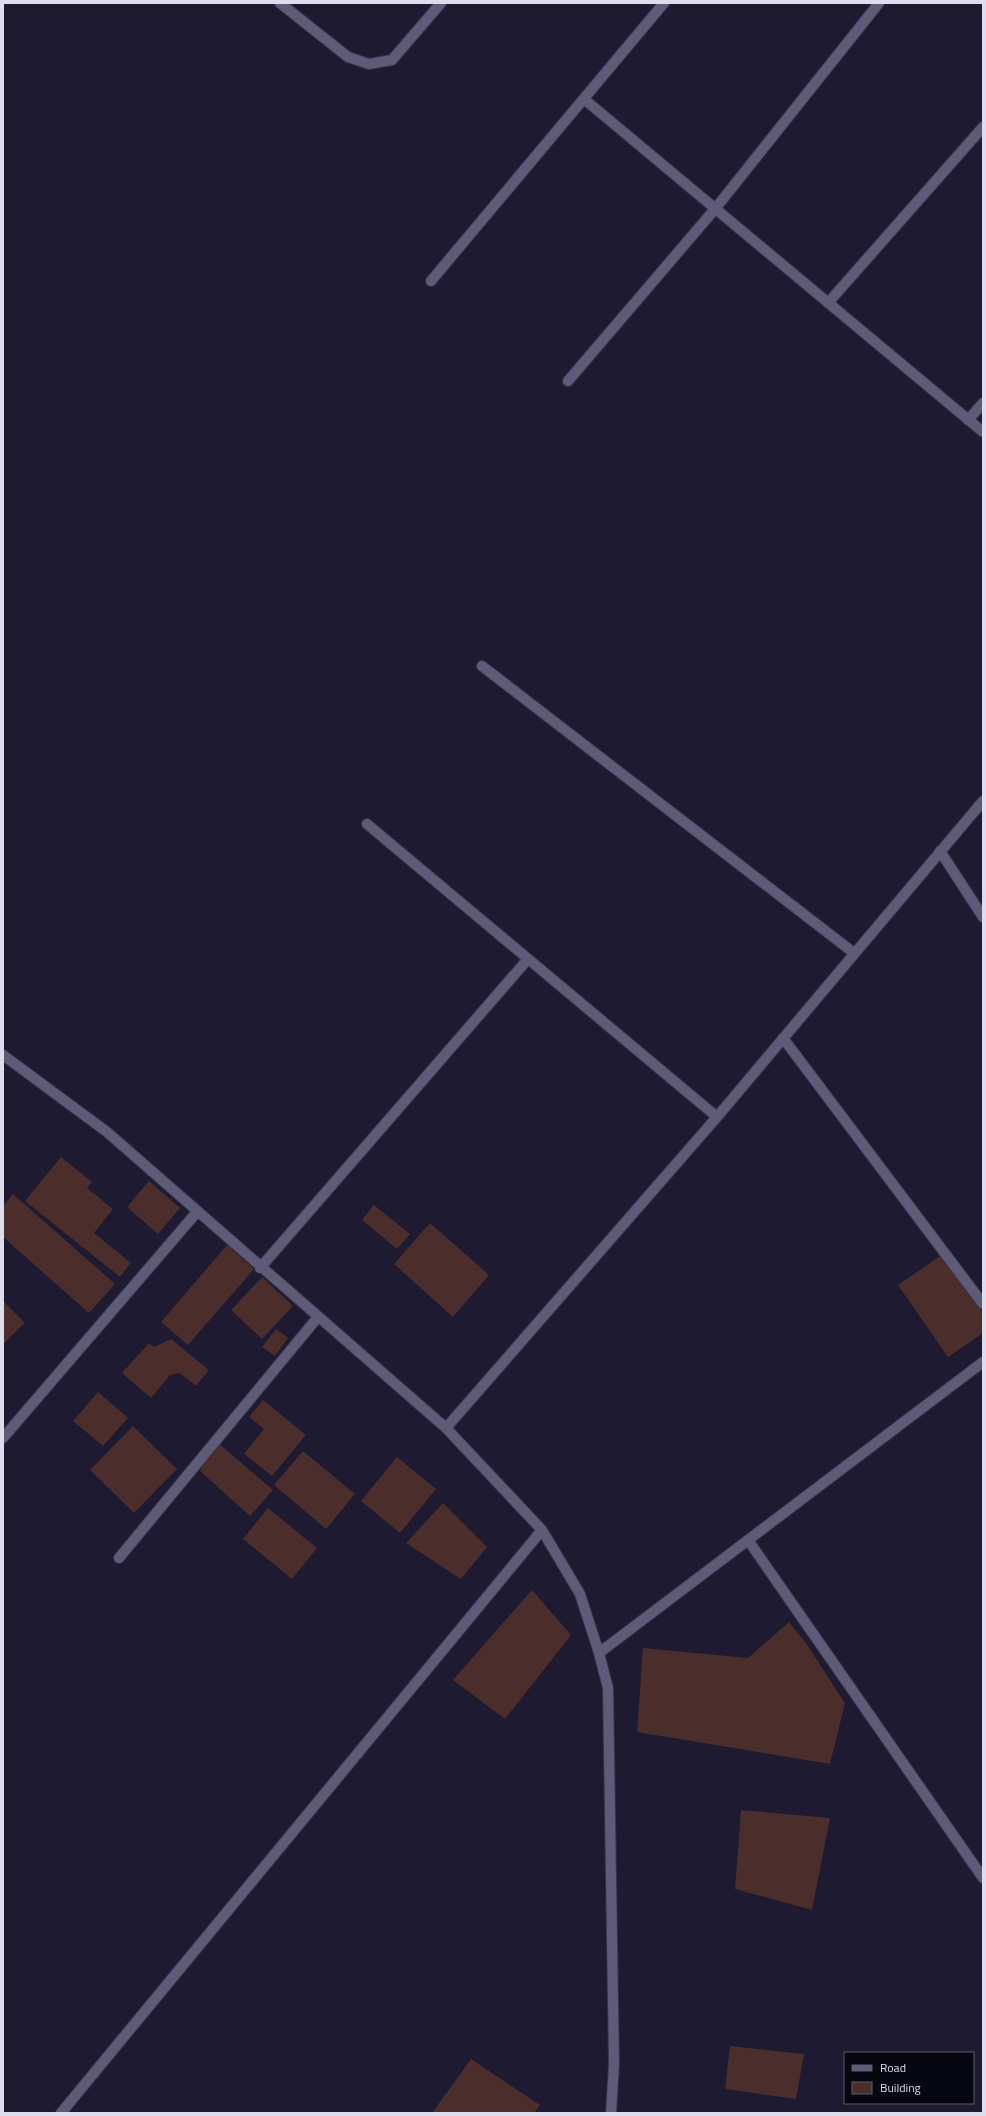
<svg xmlns="http://www.w3.org/2000/svg" width="986" height="2116" viewBox="0 0 986 2116" font-family="'Titillium Web',sans-serif">
<style>
.building{fill:#4b2d2c}
.lines{fill:none;stroke-linecap:round;stroke-linejoin:round}
.minor-casing{stroke:#373448;stroke-width:12}
.minor{stroke:#5d5b78;stroke-width:10}
</style>
<rect width="100%" height="100%" fill="#1d1a32"/>
<path class="building" d="M61,1157L92,1182L87,1188L113,1209L94,1233L131,1263L120,1277L25,1201Z
M149,1181L180,1208L158,1234L127,1207Z
M13,1194L115,1284L89,1313L3,1237V1206Z
M374,1205L410,1234L397,1249L362,1220Z
M430,1223L489,1275L453,1317L394,1264Z
M227,1245L254,1269L188,1345L161,1322Z
M943,1254L983,1313V1333L948,1357L898,1285Z
M262,1277L293,1306L262,1339L231,1310Z
M3,1301L25,1323L3,1344Z
M276,1329L288,1338L275,1356L262,1347Z
M171,1339L209,1370L196,1386L180,1373L170,1375L151,1398L122,1373L149,1343L154,1347Z
M98,1392L128,1418L103,1446L73,1421Z
M263,1400L306,1435L272,1476L244,1454L264,1429L249,1417Z
M133,1426L177,1469L134,1513L90,1470Z
M216,1441L273,1490L250,1516L200,1471Z
M303,1451L355,1494L326,1529L274,1485Z
M397,1457L436,1489L400,1533L361,1501Z
M443,1503L487,1547L461,1579L406,1543Z
M268,1508L317,1548L292,1579L243,1539Z
M532,1590L571,1635L505,1719L453,1680Z
M789,1622L806,1643L845,1703L830,1764L637,1732L643,1648L748,1658Z
M741,1810L830,1818L812,1910L735,1889Z
M730,2046L804,2054L796,2099L725,2089Z
M471,2059L540,2105L534,2113H432Z"/>
<g class="lines">
<g class="minor-casing">
<path id="minor" d="M280,3L348,57L369,64L392,60L441,3
M584,99L983,432
M431,281L664,3
M828,303L983,127
M568,381L715,209L879,3
M968,420L983,403
M482,666L854,953
M367,824L717,1117
M940,851L983,917
M783,1038L983,1304
M3,1055L107,1132L446,1428L542,1530L580,1594L599,1653L608,1688L614,2064L611,2113
M260,1268L528,959
M446,1428L717,1117L983,801
M3,1438L197,1212
M748,1540L983,1878
M119,1558L318,1317
M599,1653L983,1362
M61,2113L542,1530"/>
</g>
<use href="#minor" class="minor"/>
</g>
<rect width="986" height="2116" fill="none" stroke="#deddee" stroke-width="8"/>
<rect x="844" y="2052" width="130" height="52" fill="#070711" stroke="#5d5d69"/>
<rect x="852" y="2065" width="20" height="6" fill="#5d5b78" stroke="#5d5d69"/>
<text x="880" y="2072" font-size="12" fill="#deddee">Road</text>
<rect x="852" y="2082" width="20" height="12" fill="#4b2d2c" stroke="#5d5d69"/>
<text x="880" y="2092" font-size="12" fill="#deddee">Building</text>
</svg>
